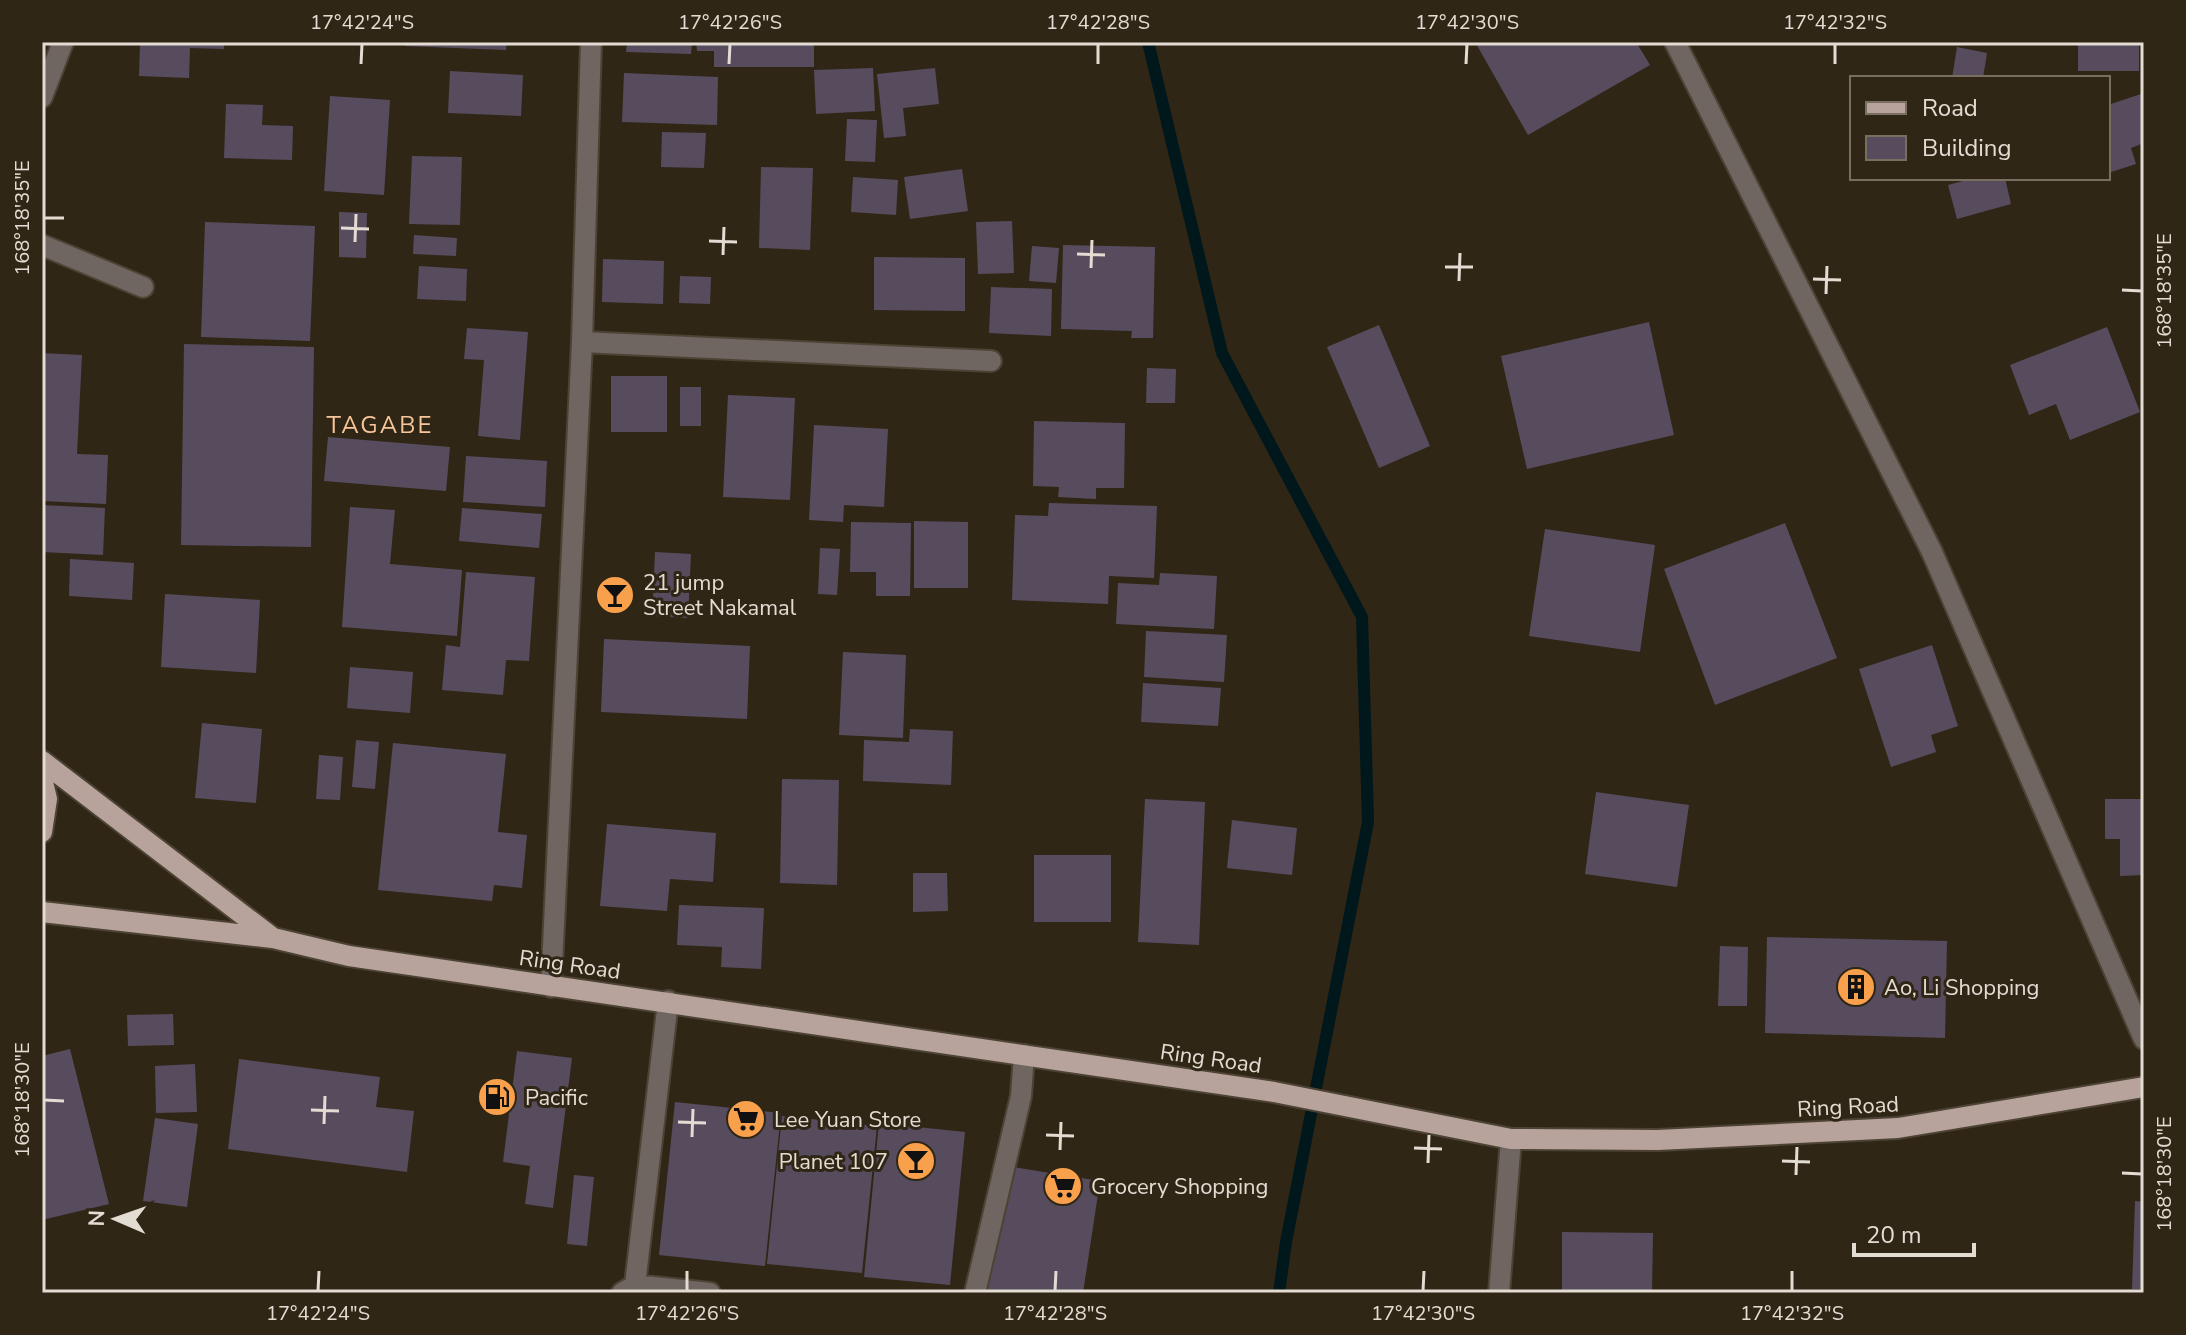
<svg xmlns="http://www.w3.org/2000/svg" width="2186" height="1335" viewBox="0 0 2186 1335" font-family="'Nunito Sans',sans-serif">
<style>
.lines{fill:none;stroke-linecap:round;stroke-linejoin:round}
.stream{stroke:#00171c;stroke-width:12}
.building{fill:#574c5e}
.minor-casing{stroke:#4d4334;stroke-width:24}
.major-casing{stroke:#4d4334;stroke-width:24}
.minor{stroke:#6f6561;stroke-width:20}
.major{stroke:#b7a39b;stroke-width:20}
.ticks{fill:none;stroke:#e3dcd2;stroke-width:3}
.labels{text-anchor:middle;stroke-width:6;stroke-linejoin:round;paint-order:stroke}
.poi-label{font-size:22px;fill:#e3dcd2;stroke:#302616;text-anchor:start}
.street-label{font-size:22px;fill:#e3dcd2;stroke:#302616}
.neighbourhood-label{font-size:24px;letter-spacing:2px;fill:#f6c59a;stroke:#302616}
.neatline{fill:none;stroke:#e3dcd2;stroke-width:3}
.ticks-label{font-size:20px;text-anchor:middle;fill:#e3dcd2}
</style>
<rect width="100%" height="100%" fill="#302616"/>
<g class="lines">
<path class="stream" d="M1148,42L1222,353L1362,617L1368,822L1286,1242L1279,1293"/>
</g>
<path class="building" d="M140,42H224V49L190,48L189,78L139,76Z
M405,42H507L506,50L405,46Z
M627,42H692L691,54L626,52Z
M696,42H814V67H714V51H697Z
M1475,42H1636L1650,65L1528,135Z
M2078,42H2139V71H2078Z
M1957,47L1987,53L1983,78H1952Z
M873,68L875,111L816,114L814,70Z
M935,68L939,104L903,108L906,136L884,138L877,74Z
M450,71L523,75L521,116L448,113Z
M624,73L718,77L717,125L622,122Z
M2144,93V143L2131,148L2136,164L2108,173V105Z
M330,96L390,100L384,195L324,191Z
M226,104L263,105L262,125L293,126L292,160L224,158Z
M847,119L877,120L875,162L845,161Z
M662,132L706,133L704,168L661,167Z
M412,156L462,157L460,225L409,224Z
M761,167L813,168L810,250L759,248Z
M962,169L968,211L910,219L904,177Z
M853,177L898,180L896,215L851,212Z
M1974,178H2005L2011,204L1957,219L1948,185Z
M339,212L367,213L366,258L339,257Z
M1012,221L1014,273L978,274L976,222Z
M205,222L315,226L310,341L201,337Z
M414,235L457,238L456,256L413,254Z
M1063,245L1155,247L1153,338H1131L1132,331L1061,329Z
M1032,246L1059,248L1056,283L1029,281Z
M874,257L965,258V311L874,310Z
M603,259L664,261L663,304L602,302Z
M419,266L467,269L466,301L417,299Z
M680,276L711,277L710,304L679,303Z
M991,287L1052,289L1051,336L989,333Z
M1649,322L1674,435L1527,469L1501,356Z
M1379,325L1430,446L1379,468L1327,347Z
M2107,327L2140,412L2070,440L2056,404L2029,415L2010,365Z
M467,328L528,332L520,440L478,436L484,360L464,359Z
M184,344L314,347L311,547L181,545Z
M42,353L82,355L77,454L108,455L106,504L42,501Z
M1147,368L1176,369L1175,403H1146Z
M611,376H667V432H611Z
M680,387H701V426H680Z
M728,395L795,398L790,500L723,497Z
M1034,421L1125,423L1124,488H1096V499L1058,497L1059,487L1033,486Z
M814,425L888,429L884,507L844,505L843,522L809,520Z
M328,437L450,447L446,491L324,481Z
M466,456L547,461L545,507L463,502Z
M1049,503L1157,506L1154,578L1109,576L1108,604L1012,600L1015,515L1048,516Z
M42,505L105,508L103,555L42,552Z
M350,507L395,510L390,564L462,570L457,636L342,627Z
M462,508L542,514L539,548L459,541Z
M914,521L968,522V588H914Z
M851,522L911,523L910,596H876V572H850Z
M1785,523L1837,658L1715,705L1664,569Z
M1545,529L1655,545L1640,652L1529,636Z
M820,548L840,549L837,595L818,594Z
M655,552L691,554L688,618L652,616Z
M70,559L134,563L132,600L69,596Z
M466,572L535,577L529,661L506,660L503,695L442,690L446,645L460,647Z
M1160,573L1217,576L1214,629L1116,624L1118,583L1159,585Z
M165,594L260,600L256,673L161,667Z
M1146,631L1227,635L1224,682L1144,677Z
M604,639L750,646L747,719L601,712Z
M1932,645L1958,726L1931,735L1936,752L1891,767L1859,669Z
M843,652L906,655L903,738L839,735Z
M350,667L413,672L410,713L347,708Z
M1143,683L1221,688L1218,726L1141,722Z
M202,723L262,729L256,803L195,798Z
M910,729L953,731L951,785L863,781L864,740L909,742Z
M356,740L379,742L375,789L352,787Z
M393,743L506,754L498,832L527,835L522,888L494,885L492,901L378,890Z
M319,755L343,757L340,800L316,799Z
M782,779L839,780L837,885L780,883Z
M1596,792L1689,805L1677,887L1585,874Z
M1145,799L1205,802L1199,945L1138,942Z
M2105,799H2144V875L2120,876V839H2105Z
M1232,820L1297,828L1292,875L1227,868Z
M607,824L716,833L713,882L670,879L667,911L600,906Z
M1034,855H1111V922H1034Z
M913,873H947L948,911L913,912Z
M679,905L764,908L761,969L721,967L722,947L677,945Z
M1767,937L1947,941L1945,1038L1765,1033Z
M1720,946L1748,947L1747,1006H1718Z
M173,1014L174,1045L128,1046L127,1015Z
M70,1049L109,1204L42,1220V1056Z
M517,1051L572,1058L553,1208L525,1204L530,1166L503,1162Z
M239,1059L380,1077L376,1107L414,1111L407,1172L228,1149Z
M195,1064L197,1112L156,1113L155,1066Z
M675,1102L781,1113L765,1266L659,1255Z
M782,1116L877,1126L862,1273L767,1264Z
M155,1118L198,1124L187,1207L143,1201Z
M879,1123L965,1132L950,1285L864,1277Z
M1006,1166L1100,1181L1083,1293H986Z
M574,1175L594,1177L587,1246L567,1244Z
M2135,1201L2144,1202V1289H2132Z
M1562,1232L1653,1233L1652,1293H1562Z"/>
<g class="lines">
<g class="minor-casing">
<path id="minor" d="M1675,42L1932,552L2144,1039
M42,97L63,42
M42,245L143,287
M582,342L991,361
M551,987L582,342L591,42
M635,1285L668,1001
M622,1293L635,1285L710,1293
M975,1293L1021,1096L1024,1055
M1499,1293L1511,1139"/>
</g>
<g class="major-casing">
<path id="major" d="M42,761L273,938
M42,778L47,799L42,832
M42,912L273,938L349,956L1274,1092L1511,1139L1658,1140L1898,1128L2144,1087"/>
</g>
<use href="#minor" class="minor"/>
<use href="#major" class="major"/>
</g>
<path class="ticks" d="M361,64L362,44M729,64L730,44M1098,64V44M1466,64L1467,44M1835,64V44M44,218H64M341,228L369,229M709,241L737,242M355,242L356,214M1077,254L1105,255M723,255L724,227M1445,267H1473M1091,268L1092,240M1813,279L1841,280M1459,281L1460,253M2122,290L2142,291M1826,294L1827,266M44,1100L64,1101M311,1110L339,1111M678,1122L706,1123M324,1124L325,1096M1046,1135L1074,1136M692,1137L693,1109M1414,1148L1442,1149M1060,1150L1061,1122M1782,1161L1810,1162M1428,1163L1429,1135M2122,1173L2142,1174M1796,1175L1797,1147M318,1291L319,1271M687,1291V1271M1055,1291L1056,1271M1423,1291L1424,1271M1792,1291V1271"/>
<defs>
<g id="bar-disc" transform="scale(2)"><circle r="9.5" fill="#f8a04b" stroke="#302616"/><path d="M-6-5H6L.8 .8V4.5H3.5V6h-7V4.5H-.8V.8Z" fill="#111"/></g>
<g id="building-disc" transform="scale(2)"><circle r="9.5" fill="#f8a04b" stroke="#302616"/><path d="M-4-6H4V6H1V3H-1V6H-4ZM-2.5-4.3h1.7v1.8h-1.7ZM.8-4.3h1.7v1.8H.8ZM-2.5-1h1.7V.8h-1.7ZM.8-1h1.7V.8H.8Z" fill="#111"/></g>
<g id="fuel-disc" transform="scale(2)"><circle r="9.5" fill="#f8a04b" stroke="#302616"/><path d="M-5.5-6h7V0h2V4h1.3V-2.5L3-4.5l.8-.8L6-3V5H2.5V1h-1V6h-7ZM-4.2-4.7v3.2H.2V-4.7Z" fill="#111"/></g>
<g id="supermarket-disc" transform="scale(2)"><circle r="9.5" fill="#f8a04b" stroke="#302616"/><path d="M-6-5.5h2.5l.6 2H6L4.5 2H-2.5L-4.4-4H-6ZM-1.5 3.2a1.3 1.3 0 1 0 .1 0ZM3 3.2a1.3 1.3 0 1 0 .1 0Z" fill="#111"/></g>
</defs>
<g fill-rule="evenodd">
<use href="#bar-disc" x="615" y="595"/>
<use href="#building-disc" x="1856" y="987"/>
<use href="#fuel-disc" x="497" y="1097"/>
<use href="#supermarket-disc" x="746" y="1119"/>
<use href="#bar-disc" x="916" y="1161"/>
<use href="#supermarket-disc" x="1063" y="1186"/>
</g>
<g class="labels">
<g class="poi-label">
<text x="643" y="590">21 jump<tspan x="643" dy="25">Street Nakamal</tspan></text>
<text x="1884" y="995">Ao, Li Shopping</text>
<text x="525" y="1105">Pacific</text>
<text x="774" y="1127">Lee Yuan Store</text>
<text x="888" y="1169" text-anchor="end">Planet 107</text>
<text x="1091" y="1194">Grocery Shopping</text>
</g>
<g class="street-label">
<text transform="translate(570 964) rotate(8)" y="8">Ring Road</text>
<text transform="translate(1211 1058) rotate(8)" y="8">Ring Road</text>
<text transform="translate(1848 1106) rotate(-3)" y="8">Ring Road</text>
</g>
<g class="neighbourhood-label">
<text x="380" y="433">TAGABE</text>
</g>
</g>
<rect width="2186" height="1335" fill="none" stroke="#302616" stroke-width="88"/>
<rect x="1850" y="76" width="260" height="104" fill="#302616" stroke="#786f61" stroke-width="2"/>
<rect x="1866" y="102" width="40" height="12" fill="#b7a39b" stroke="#786f61" stroke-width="2"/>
<text x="1922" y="116" font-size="24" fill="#e3dcd2">Road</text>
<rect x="1866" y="136" width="40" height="24" fill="#574c5e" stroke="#786f61" stroke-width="2"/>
<text x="1922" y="156" font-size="24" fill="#e3dcd2">Building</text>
<g transform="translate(116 1219) rotate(272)" stroke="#302616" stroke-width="6" paint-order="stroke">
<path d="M0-6L14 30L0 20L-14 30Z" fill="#e3dcd2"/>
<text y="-12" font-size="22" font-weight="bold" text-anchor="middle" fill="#e3dcd2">N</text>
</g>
<path d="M1854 1243v12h120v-12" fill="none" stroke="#e3dcd2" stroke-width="4"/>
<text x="1866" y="1243" font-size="24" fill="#e3dcd2" stroke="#302616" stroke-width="6" paint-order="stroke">20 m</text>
<rect x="44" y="44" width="2098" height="1247" class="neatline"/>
<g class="ticks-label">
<text x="362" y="29">17°42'24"S</text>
<text x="730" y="29">17°42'26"S</text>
<text x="1098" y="29">17°42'28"S</text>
<text x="1467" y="29">17°42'30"S</text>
<text x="1835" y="29">17°42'32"S</text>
<text transform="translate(22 218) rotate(-90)" y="7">168°18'35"E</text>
<text transform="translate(2164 291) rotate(-90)" y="7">168°18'35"E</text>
<text transform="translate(22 1100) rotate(-90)" y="7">168°18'30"E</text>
<text transform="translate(2164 1174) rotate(-90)" y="7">168°18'30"E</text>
<text x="318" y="1320">17°42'24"S</text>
<text x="687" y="1320">17°42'26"S</text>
<text x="1055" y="1320">17°42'28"S</text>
<text x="1423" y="1320">17°42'30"S</text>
<text x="1792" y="1320">17°42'32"S</text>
</g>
</svg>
